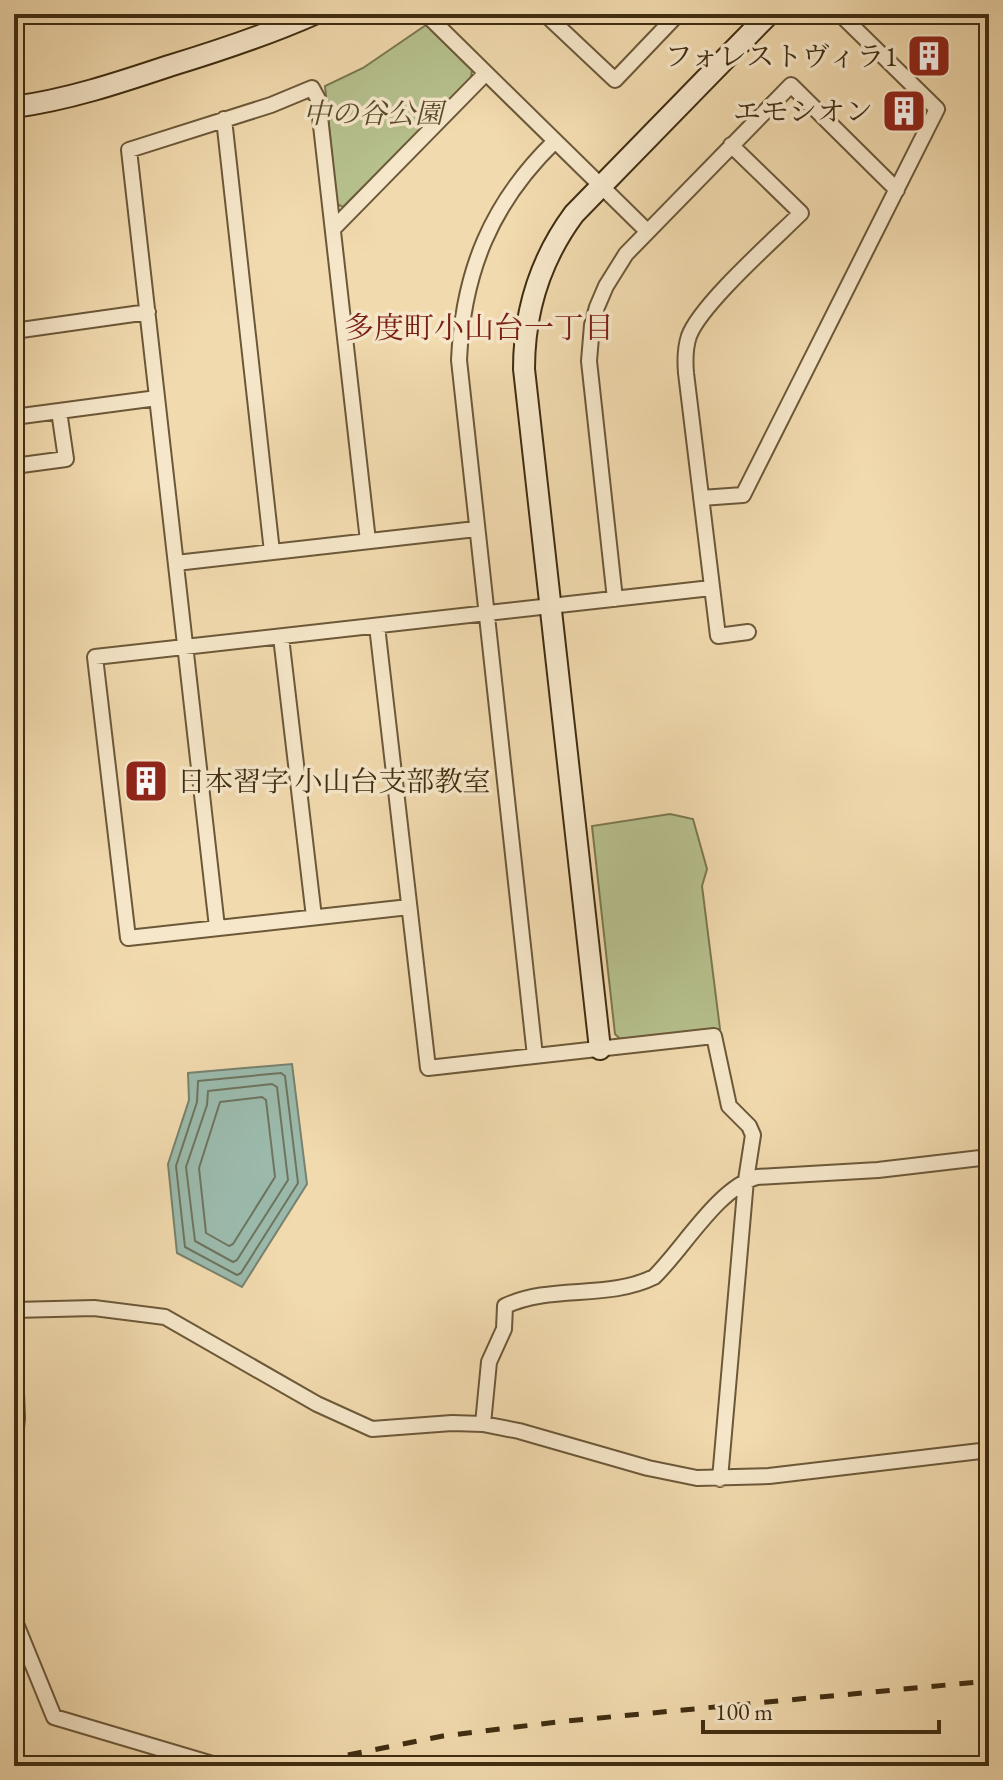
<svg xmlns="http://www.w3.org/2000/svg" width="1003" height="1780" viewBox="0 0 1003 1780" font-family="'EB Garamond','Noto Serif JP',serif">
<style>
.green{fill:#b6c18e;stroke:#7b7750;stroke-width:2}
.water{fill:#9bbaac;stroke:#77826e;stroke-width:2}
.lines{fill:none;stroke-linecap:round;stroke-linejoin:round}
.shore{stroke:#6e745e;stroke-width:2}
.street-casing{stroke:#6c5838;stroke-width:18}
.secondary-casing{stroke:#402d11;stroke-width:24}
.street{stroke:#f6e7ca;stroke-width:14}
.secondary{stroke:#f6e7ca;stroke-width:20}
.rail{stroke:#402d11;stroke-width:5;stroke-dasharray:14 14;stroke-linecap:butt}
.labels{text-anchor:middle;stroke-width:7;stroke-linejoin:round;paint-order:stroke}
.poi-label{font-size:28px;fill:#402d11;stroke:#f6e7ca;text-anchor:end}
.park-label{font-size:28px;font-style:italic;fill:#584b2a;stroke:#f6e7ca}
.neighbourhood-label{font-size:30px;fill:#7a1f14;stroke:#f6e7ca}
</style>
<rect width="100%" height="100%" fill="#f1daae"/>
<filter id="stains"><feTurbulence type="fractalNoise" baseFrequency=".0025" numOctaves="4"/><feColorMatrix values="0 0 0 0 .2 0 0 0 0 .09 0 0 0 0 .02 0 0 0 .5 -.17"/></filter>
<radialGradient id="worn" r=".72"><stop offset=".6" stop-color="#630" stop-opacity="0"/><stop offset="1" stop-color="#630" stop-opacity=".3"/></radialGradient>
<path class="green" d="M426,25C444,27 462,56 472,70L471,78L343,207L337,204L325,86L363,68Z
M670,814L693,819L707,869L702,886L720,1029L620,1039L615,1034L592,826Z"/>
<path class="water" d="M292,1064L307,1184L242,1287L177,1253L168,1164L189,1100L188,1073Z"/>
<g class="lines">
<path class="shore" d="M281,1073L285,1076L298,1183L241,1273L237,1275L185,1247L176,1166L197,1102L198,1081Z
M272,1084L277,1087L288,1180L237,1260L233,1262L195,1241L186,1167L207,1105L208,1091Z
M262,1097L266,1100L275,1177L233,1244L229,1246L206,1233L199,1168L220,1102Z"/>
<g class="street-casing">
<path id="street" d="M434,14L430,18L647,231
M545,14L615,80L678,14
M224,119L272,552
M731,145L801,213C774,240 701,304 689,336C685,348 685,361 686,373L718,636L748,632
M333,229L485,74
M14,331L148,312
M14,417L157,398
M14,466L66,459L59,411
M701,498L743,495L937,109L840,14
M176,563L476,529
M615,599L589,361L592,325L597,307L606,286L626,254L791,85L897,190
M377,626L428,1068L714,1036L729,1106L749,1126L753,1135L746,1180L720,1479
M281,637L314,917
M409,907L128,938L95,657L711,588
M217,927L129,150L271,105L312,88L318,99L368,541
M535,1056L459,360C463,272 491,203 555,141
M14,1310L94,1308L165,1317L317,1404L372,1429L452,1423L483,1424L519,1431L648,1468L697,1478L769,1476L989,1450
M14,1343L17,1418L14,1447
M483,1424L489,1362L504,1329L505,1306C552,1284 607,1300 654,1277C683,1249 718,1188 757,1177L878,1170L989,1157
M14,1619L54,1717L219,1766"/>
</g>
<g class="secondary-casing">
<path id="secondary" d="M14,107C67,100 118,83 169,66C218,51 267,35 314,14
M600,1049L524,369C524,311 540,260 574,214L769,14"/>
</g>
<use href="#street" class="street"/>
<use href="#secondary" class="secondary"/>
<path class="rail" d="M293,1766L443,1736L557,1722L989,1681"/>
</g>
<defs>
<g id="building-square" transform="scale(2.3)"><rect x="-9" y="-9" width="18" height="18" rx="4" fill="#8f2418" stroke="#f6e7ca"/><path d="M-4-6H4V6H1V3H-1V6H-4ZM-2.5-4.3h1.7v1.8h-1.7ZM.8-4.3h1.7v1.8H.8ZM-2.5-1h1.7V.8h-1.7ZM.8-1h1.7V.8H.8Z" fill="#fff"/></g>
</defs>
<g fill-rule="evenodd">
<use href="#building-square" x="929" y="56"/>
<use href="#building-square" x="904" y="111"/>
<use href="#building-square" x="146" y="781"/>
</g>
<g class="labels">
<g class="poi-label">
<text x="898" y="66">フォレストヴィラ1</text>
<text x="873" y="121">エモシオン</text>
<text x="177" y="791" text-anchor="start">日本習字 小山台支部教室</text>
</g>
<g class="park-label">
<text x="373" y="123">中の谷公園</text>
</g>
<g class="neighbourhood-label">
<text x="479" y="338">多度町小山台一丁目</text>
</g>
</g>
<rect width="1003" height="1780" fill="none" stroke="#f1daae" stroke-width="48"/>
<rect x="16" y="16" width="971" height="1748" fill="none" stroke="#402d11" stroke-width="4"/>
<rect x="24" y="24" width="955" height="1732" fill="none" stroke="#402d11" stroke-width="2"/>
<path d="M703 1720v12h236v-12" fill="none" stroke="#402d11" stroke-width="4"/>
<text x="715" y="1720" font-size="24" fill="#402d11" stroke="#f6e7ca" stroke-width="6" paint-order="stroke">100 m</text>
<rect width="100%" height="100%" filter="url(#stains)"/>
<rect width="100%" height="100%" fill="url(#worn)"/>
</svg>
